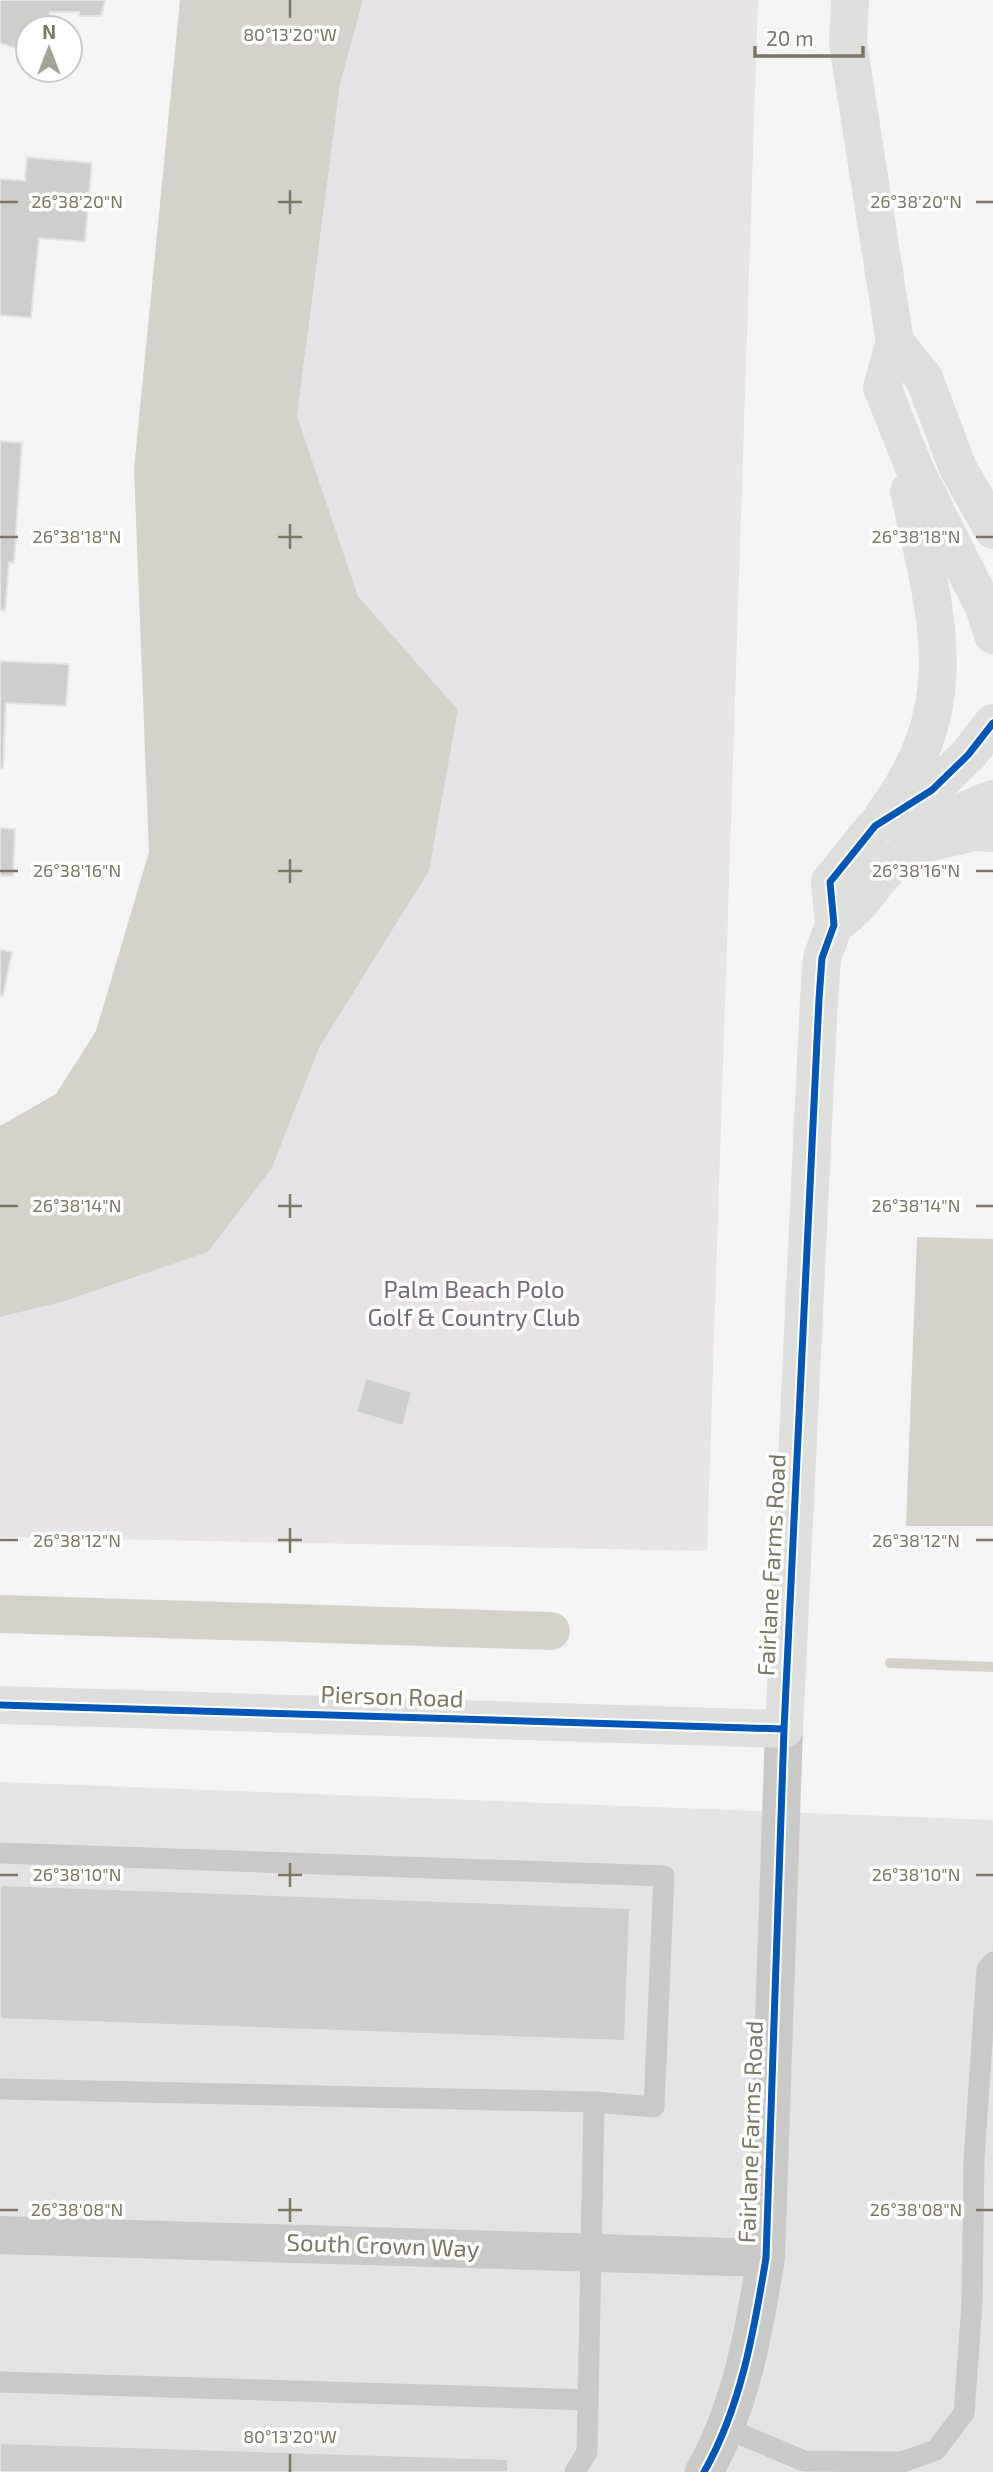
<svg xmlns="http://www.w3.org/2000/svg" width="993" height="2472" viewBox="0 0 993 2472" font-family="'Exo 2',sans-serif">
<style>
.built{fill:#e4e4e4}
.green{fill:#e7e3e7}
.water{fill:#d5d2cc}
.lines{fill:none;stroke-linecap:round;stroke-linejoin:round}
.stream{stroke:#d5d2cc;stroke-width:10}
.canal{stroke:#d5d2cc;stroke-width:38}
.building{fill:#cececd;stroke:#e4e4e4;stroke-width:2}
.lane{stroke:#cac9c7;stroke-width:21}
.street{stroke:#cac9c7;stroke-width:38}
.secondary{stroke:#dededd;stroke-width:38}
.cycleway-casing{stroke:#fff;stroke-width:11}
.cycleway{stroke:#0057b8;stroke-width:7}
.ticks{fill:none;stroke:#7b7764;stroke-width:2.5}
.labels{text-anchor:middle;stroke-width:7;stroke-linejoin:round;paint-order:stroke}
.park-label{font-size:24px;fill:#796676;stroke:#fff}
.street-label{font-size:24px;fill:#7b7764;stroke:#fff}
.ticks-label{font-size:18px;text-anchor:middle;fill:#7b7764;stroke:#fff;stroke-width:7;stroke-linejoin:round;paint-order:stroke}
</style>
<rect width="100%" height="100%" fill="#f4f4f5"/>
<path class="built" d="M0,1782L993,1820V2472H0Z"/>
<path class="green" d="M363,0H758L707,1551L0,1537V1317L62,1302L208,1252L272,1168L319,1048L429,871L458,710L358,596L297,416L340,84Z"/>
<path class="water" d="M180,0H363L340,84L297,416L358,596L458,710L429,871L319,1048L272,1168L208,1252L62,1302L0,1317V1126L56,1094L96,1031L149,852L134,469Z
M917,1237L993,1239V1526H906Z"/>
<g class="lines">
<path class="stream" d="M890,1663L993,1667"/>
<path class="canal" d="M0,1614L551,1631"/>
</g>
<path class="building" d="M0,0H105L101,16H79V12H50L45,28H28V52L0,43Z
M27,157L92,163L85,242L39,238L31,318L0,315V179L25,181Z
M0,441L22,443L14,563H9L5,611L0,610Z
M0,661L69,664L66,706L6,703L3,768H0Z
M0,828L15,829L13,876H0Z
M0,949L12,952L3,996H0Z
M366,1378L412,1392L403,1426L356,1412Z
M0,1885L630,1908L625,2041L0,2019Z
M0,2443L508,2459V2472H0Z"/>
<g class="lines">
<path class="lane" d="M0,1853L664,1876L654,2107L594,2102L587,2452L575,2472
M0,2089L594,2102
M0,2382L588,2400
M723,2427L804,2461L902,2462L936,2450L964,2413L972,2303L974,2160L987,1969L993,1962"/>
<path class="street" d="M0,2235L766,2258
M704,2472C741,2407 754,2331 766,2258L784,1729"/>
<path class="secondary" d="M850,0L848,43L895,342L882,387L915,470L984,607L993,635
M895,342L924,378L958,468L993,530
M884,814C967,703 936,615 909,491
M927,843L975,832L993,833
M834,925C865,904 869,887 893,863C922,834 955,812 993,799
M0,1705L784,1729L819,999L822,958L834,925L830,882L875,826L932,790L968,755L993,723"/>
<g class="cycleway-casing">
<path id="cycleway" d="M0,1705L784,1729
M704,2472C741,2407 754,2331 766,2258L784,1729L819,999L822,958L834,925L830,882L875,826L932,790L968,755L993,723"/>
</g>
<use href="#cycleway" class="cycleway"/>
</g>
<path class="ticks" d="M290,0V18M290,190V214M0,202H18M278,202H302M976,202H993M290,524V549M0,537H18M278,537H302M976,537H993M290,859V883M0,871H18M278,871H302M976,871H993M290,1194V1218M0,1206H18M278,1206H302M976,1206H993M290,1528V1553M0,1540H18M278,1540H302M976,1540H993M290,1863V1887M0,1875H18M278,1875H302M976,1875H993M290,2198V2222M0,2210H18M278,2210H302M976,2210H993M290,2454V2472"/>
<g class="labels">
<g class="park-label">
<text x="474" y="1298">Palm Beach Polo<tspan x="474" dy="28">Golf &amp; Country Club</tspan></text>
</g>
<g class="street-label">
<text transform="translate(772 1565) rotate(-87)" y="8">Fairlane Farms Road</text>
<text transform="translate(392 1697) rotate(2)" y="8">Pierson Road</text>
<text transform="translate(751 2132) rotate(-88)" y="8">Fairlane Farms Road</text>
<text transform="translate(383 2246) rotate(2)" y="8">South Crown Way</text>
</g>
</g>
<g class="ticks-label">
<text x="290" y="41">80°13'20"W</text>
<text x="77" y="208">26°38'20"N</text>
<text x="916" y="208">26°38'20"N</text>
<text x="77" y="543">26°38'18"N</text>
<text x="916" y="543">26°38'18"N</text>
<text x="77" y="877">26°38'16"N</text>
<text x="916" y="877">26°38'16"N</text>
<text x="77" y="1212">26°38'14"N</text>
<text x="916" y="1212">26°38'14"N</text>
<text x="77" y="1547">26°38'12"N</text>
<text x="916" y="1547">26°38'12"N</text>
<text x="77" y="1881">26°38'10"N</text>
<text x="916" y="1881">26°38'10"N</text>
<text x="77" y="2216">26°38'08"N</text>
<text x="916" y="2216">26°38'08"N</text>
<text x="290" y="2443">80°13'20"W</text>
</g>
<g transform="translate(49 49)"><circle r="33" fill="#ffffff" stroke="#cac9c1" stroke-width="2"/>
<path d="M0-5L12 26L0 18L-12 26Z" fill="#a5a397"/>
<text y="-10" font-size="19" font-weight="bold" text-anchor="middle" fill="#7b7764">N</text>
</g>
<path d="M755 46v10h108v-10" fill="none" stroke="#7b7764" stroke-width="3.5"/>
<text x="766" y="46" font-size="21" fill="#7b7764" stroke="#ffffff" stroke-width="5" paint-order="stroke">20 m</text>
</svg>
